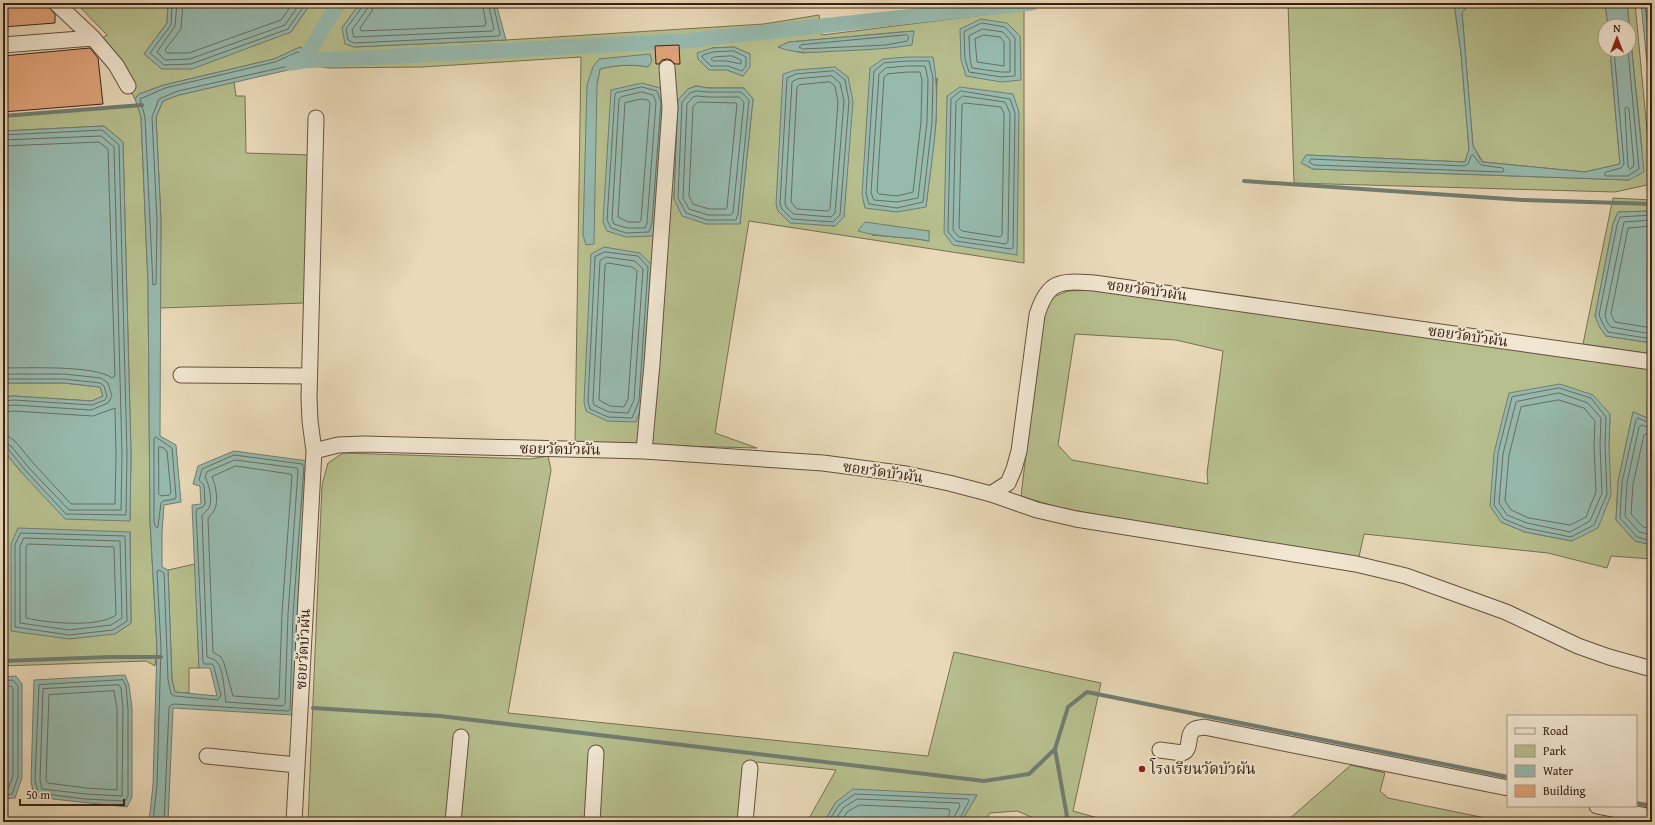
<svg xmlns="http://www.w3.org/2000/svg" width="1655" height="825" viewBox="0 0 1655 825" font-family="'Gentium Book Plus','Noto Serif Thai',serif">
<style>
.green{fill:#b7bf8e;stroke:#787052;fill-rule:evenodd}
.water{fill:#97baaf;stroke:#717d72}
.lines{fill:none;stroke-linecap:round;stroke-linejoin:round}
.shore{stroke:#686e63;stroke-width:1}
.stream{stroke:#717d72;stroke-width:4}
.canal{stroke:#97baaf;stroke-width:15}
.building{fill:#e1a47a;stroke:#392217}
.minor-casing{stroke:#65503f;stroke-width:17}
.minor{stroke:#f1e6d1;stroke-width:15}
.poi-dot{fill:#8f2418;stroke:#f1e6d1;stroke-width:1.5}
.labels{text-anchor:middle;stroke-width:4;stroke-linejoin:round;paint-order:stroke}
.street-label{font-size:15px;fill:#392217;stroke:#f1e6d1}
.poi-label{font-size:15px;fill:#392217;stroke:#f1e6d1;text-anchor:start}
</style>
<rect width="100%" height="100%" fill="#e9d9b8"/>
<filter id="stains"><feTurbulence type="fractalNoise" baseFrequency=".005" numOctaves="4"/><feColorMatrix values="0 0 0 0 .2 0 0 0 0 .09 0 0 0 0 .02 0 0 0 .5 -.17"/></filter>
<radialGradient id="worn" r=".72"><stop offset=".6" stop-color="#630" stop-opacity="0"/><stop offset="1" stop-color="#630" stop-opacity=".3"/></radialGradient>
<path class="green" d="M76,3H168L167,23L144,54L162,69L291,32L311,3H360L342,28L354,47L506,40L764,24L819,15L822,35L1024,10V263L749,221L715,433L757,448L575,443L581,57L423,67L328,68L310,65L311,55L300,47L274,59L164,85L139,94L135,99L101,39L107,35ZM913,31L912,44L803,53L779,47L789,42ZM734,47L750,54L743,76L727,70L712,48ZM599,59L651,61L648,67C632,64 616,65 600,69L597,84ZM937,78L936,123L926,206ZM696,86L708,88H743L753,99L740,224L674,199L678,101L688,89ZM844,217L835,226L810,224ZM929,231L928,241L918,239L872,235Z
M1288,3H1454L1461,53L1469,149L1465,162L1306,155L1302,163L1313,169L1629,180L1642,149L1627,3H1635L1652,184L1615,192L1294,183Z
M1470,3H1605L1608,26H1605V50H1610L1620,164L1585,172L1483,162L1473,146L1462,13Z
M234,82L236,96H245L246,153L310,155L304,303L160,308L161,220L156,117L163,101L179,95Z
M138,105L141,117L148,283L150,521L157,648L155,666L146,661L3,666V450L23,474L130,520L131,454L123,142L104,126L3,131V116ZM130,532L131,623L115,634Z
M1613,198L1652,200V211L1618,212L1613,224L1595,316L1606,336L1652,343V354L1583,344Z
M1095,290L1652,367V420L1633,412L1618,482L1616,520L1635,541L1652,545V559L1611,556L1607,568L1548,553L1364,534L1359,557L1114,518L1057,507L1021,496L1041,328L1048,299L1068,291ZM1075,334L1176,340L1223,351L1207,473L1208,484L1072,460L1058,445ZM1610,415L1609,445L1572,541L1525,532L1501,522Z
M3,383H64L100,387L103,396L92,401L13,396L3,397Z
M343,453L530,459L548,456L551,470L508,713L928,756L954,652L1101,683L1073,811L1112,822H1043L1017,811L990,813L984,822H961L977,795L836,802L824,822H807L836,770L756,762L751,822H308L322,485L328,463Z
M195,564L199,668H189V693L175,692L172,680L168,570Z
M1351,765L1385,773L1380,791L1388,798L1505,822H1301L1288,820Z"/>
<path class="water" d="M168,3H311L291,32L192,69H162L144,54L167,23Z
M360,3H496L506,40L354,47L345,44L342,28Z
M1454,3H1470L1462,13L1473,146L1482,162L1585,172L1620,164L1610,50H1629V26H1608L1605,3H1627L1644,172L1629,180L1313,169L1301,163L1306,155L1465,162L1469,149L1461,53Z
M1641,3H1652V113Z
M981,19L1007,23L1020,36L1021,80L1001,82L966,76L961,60L960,29Z
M914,31L912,45C887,49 863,50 839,51C818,52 798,55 778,47L789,42Z
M300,47L311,55L310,65L179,95L163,101L156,117L161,220L160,436L176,445L181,502L164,505L162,533V567L168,570L172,680L175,692L217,696L210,668H199L192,505L201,504L200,486L193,484L198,466L234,451L308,461L297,614L293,715L173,708L168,822H149L153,785L157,648L150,521L148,283L141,117L135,99L139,94L164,85L274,59Z
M734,47L750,54V67L743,76L727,70H709L698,59L697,53L712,48Z
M650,54L652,61L648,67C632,64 616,65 600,69L597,84L594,244L586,245L583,235L587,85L593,67L599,59Z
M908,57H933C942,106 932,157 926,207L897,212L865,208L862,194L870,68L883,59Z
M835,67L848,77L853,101L844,217L835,226L790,223L778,211L776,204L783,74L796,70Z
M642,83L660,88L665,101L656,224L653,236L626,237L607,231L603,222L611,90Z
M696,86L708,88H744L753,99L740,224H706L682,216L674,199L678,100L688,89Z
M960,87L1013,94L1019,112L1017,255L953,245L944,233L947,96Z
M104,126L123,142L131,454L130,521L65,519L23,474L3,450V397L13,396L92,401L103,396L100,387L64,383H3V131Z
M1652,211V343L1606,336L1599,326L1595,316L1613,224L1618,212Z
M865,222L929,231V241C905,236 881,238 858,231Z
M604,247L640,253L652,265L643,402L636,422L607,421L586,411L584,402L591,254Z
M1560,384L1593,395L1610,414L1609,445L1611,495L1598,528L1572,541L1525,532L1501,522L1490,506L1494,453L1509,393Z
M1633,412L1652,420V545L1635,541L1616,520L1618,482Z
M18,528L130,532L131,623L115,634L69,639L11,631V544Z
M125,675L129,685L132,708V797L127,807L34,797L31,781L34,680Z
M16,676L22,684V778L15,798L3,799V677Z
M853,789L977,795L961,822H824L836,802Z"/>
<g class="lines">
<path class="shore" d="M172,3L171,25L150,53L164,65L191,64L288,29L306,3
M177,3L175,26L157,52L165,60L190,59L285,25L300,3
M183,3L181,29L165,50L167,53H189L281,20L293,3
M363,3L362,7L346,29L348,40L354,43L499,36L500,34L493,3
M368,3L367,9L352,30L354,37L492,31L494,29L488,3
M374,3L372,11L360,28L361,31L485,26L486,23L482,3
M1645,3L1652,71
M982,23L1005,27L1015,38V76L1001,77L969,72L965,59L964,32Z
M983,29L1003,32L1010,40V72H1001L972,68L970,59L969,36Z
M907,35L909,37L907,41L886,45L803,49L799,47L801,45Z
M984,35L1000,37L1004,42V66L977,62L975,39Z
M1614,50L1624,164L1621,168L1606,172L1604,174L1606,176H1628L1639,169L1628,50
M734,51L746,57V66L742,71L728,66H711L702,57L703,55L713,52Z
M298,52L306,57V62L178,91L159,99L152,117L157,220L156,284L153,285L145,117L140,99L165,88L275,62Z
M732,56L741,60V64L727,61H713L711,59L714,57Z
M908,61H929L933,78L932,122L923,202L897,208L869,204L866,193L874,71L884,63Z
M908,66H925L928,79L927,122L918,198L897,202L874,200L871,193L879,74L886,68Z
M834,71L845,80L849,101L840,215L833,222L792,219L782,209L780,204L787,78L796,74Z
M908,72H920L922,80L921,122L913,192L897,196L879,194L877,192L884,77L888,74Z
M832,76L840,83L844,101L835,213L831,217L794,214L786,207L785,203L792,82L797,79Z
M830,82L835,86L838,102L830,209L828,211L797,209L791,202L797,87L799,85Z
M642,87L657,91L661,102L652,223L649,232L626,233L611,228L607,220L615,95L616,93Z
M697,91L708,92H741L749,100L738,214L736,220H707L686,213L678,198L682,102L690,93Z
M961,91L1010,99L1015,113L1013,248L1011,249L956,241L948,232L951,99Z
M642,92L653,95L656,102L647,223L645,228H627L614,224L612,219L619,99L621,97Z
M697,96L708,97H739L744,102L733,213L731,215H708L689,209L683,198L687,104L693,97Z
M963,96L1005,102L1010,113L1008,242L1006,244L959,237L953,230L956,102Z
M642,99L648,100L650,103L641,220L640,222H628L618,217L625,103Z
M698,102L736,103L737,104L727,207L726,209H709L693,204L689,196L693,107Z
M965,103L1001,107L1004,114L1002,235L1000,237L962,231L959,228L962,105Z
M1627,107L1629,109L1634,166L1630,169L1628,167L1625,109Z
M3,135L102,130L119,145L127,454L126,515L66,514L26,471L8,449L3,447
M3,140L101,136L114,147L122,454L121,510H69L29,468L11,446L3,442
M3,146L99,142L108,149L115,376L112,378C95,365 27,368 3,368
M1473,155L1481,165L1503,168L1504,171L1502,172L1314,165L1309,162L1311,159L1464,166L1468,164L1471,156Z
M1652,215L1620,217L1617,225L1599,315L1603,324L1608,332L1652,339
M1652,220L1624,222L1605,315L1607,322L1611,327L1652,334
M1652,226L1628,228L1611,314L1615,322L1652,328
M605,252L638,256L648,267L639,401L632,418L608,417L590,409L588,402L595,257Z
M606,257L635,261L643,269L634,400L628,413L609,412L594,405L593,401L600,261Z
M608,263L632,267L637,271L628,399L624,407L610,406L599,400L605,265Z
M3,374H64L101,378L108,383L112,396L108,403L91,410L14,405L3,406
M3,379H64L100,383L104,386L107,396L105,400L92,405L14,400L3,401
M1559,388L1591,398L1606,417L1605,445L1607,494L1594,525L1571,537L1526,528L1504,519L1494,505L1498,453L1512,397Z
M1559,393L1588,403L1601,418L1600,445L1602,493L1590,521L1570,532L1527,523L1507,515L1499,503L1503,454L1516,402Z
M1559,400L1584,408L1595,421L1594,445L1596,492L1586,517L1570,525L1529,518L1511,510L1505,501L1509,455L1521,407Z
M3,412L14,411L93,416L115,408L116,454L115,504H71L34,464L15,441L9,437L3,436
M1652,424L1638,418L1636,420L1622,482L1620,518L1637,537L1652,541
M1652,429L1642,425L1639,427L1627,483L1625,516L1639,532L1652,535
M1652,435L1646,434L1644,435L1633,484L1631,514L1643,527L1652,529
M156,437L172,448L176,497L175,499L163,501L161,503L158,526L157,528L155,526L154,521V439Z
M159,447H162L167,451L171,493L169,495L161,496L159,494Z
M235,460L297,468L298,470L288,614L285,704L283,706L226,702C224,693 224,667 216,661C214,659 210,658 207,657L202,515C204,513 207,511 209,508C213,500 209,484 205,477L207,472Z
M236,466L290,474L292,475L282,613L279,697L278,699L233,696L224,663L221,657L213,652L208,519C209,516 212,514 214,511C219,503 216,485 212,477Z
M21,533L125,536L127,621L113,630L69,635L15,627V545Z
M24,538L120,541L122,618L111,625L69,630L20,623V547Z
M28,544L114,547L116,615C98,628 48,623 26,618V548Z
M123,680L126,686L128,709V796L125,801L85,799L38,793L35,780L39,685Z
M3,681L13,680L18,686V777L12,794L3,795
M119,685L121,688L123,709L122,796L86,794L42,789L40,780L43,689Z
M3,686H11L13,688V776L8,789L3,790
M114,691L117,709V790L86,788L48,783L46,780L49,695Z
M3,692L7,694V775L3,784
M153,822L157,785L161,648L157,571L159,570L164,573L168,680L171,694L175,696L218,700L221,695L214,667L212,664H204L203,662L196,511L197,509L203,507L205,504L204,485L199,480L202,469L234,455L302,464L304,466L293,614L290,710L288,711L174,704L171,705L169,708L164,822
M828,822L839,805L855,794L968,799L969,801L958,822
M834,822L843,808L857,799L959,803L960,806L954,817L953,822
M841,822L847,812L859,805L949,809L950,811L947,822"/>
<path class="stream" d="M3,116L142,105
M1244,181L1523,200L1652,204
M3,661L110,657H161
M313,708L440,716L984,781L1029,774L1055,749
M1636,803L1652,806
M1068,822L1055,749L1068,707L1087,692L1508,777"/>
<path class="canal" d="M303,61L684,41L1032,3
M292,63L303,61L339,3"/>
</g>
<path class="building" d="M3,3H45L55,14V23L3,27Z
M679,45L680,64H675L671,60L667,59L662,60L659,64H656L655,46Z
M90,48L98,58L103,104L3,112V56Z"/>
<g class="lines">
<g class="minor-casing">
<path id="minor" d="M56,3L93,38L116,65L128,86
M3,45L93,38
M181,375L309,376
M314,451L310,421L309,398L316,118
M644,451L652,364L670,108L667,68
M991,494L1037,510L1076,519L1356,564L1406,576L1506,612L1578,646L1609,657L1652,669
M1160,750L1182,753C1193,750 1185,734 1195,729C1197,728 1201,728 1204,727L1508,788
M207,756L297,765
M1597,806L1652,817
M294,822L314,451L338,445L364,444L644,451L823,463L906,474L949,483L991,494L1008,483L1014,469L1019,451L1037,315C1048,279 1061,281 1094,283L1652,362
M453,822L461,737
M592,822L596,753
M745,822L750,768"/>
</g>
<use href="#minor" class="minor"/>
</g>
<circle class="poi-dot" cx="1142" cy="769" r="4"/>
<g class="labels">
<g class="street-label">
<text transform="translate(1147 290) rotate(8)" y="5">ซอยวัดบัวผัน</text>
<text transform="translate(1468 336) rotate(8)" y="5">ซอยวัดบัวผัน</text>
<text transform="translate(560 449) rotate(1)" y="5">ซอยวัดบัวผัน</text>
<text transform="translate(883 472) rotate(8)" y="5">ซอยวัดบัวผัน</text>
<text transform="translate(303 649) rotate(-87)" y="5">ซอยวัดบัวผัน</text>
</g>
<g class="poi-label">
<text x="1150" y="774">โรงเรียนวัดบัวผัน</text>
</g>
</g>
<rect width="1655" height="825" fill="none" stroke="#e9d9b8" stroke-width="16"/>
<rect x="4" y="4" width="1647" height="817" fill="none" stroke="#392217" stroke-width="2"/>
<rect x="8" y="8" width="1639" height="809" fill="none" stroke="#392217"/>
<rect x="1507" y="715" width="130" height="92" fill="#f1e6d1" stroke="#a79887"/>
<rect x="1515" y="728" width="20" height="6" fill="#f1e6d1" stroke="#a79887"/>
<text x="1543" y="735" font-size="12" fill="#392217">Road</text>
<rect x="1515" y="745" width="20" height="12" fill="#b7bf8e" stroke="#a79887"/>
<text x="1543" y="755" font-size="12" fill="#392217">Park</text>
<rect x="1515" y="765" width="20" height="12" fill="#97baaf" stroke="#a79887"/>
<text x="1543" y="775" font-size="12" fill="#392217">Water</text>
<rect x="1515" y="785" width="20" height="12" fill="#e1a47a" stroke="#a79887"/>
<text x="1543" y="795" font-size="12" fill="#392217">Building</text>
<g transform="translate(1617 38)"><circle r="19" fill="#f1e6d1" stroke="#a79887"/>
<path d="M0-3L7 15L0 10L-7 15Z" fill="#8f2418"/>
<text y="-6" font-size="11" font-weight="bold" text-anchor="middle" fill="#392217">N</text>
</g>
<path d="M20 799v6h104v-6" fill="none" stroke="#392217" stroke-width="2"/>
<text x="26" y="799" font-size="12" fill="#392217" stroke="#f1e6d1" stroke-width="3" paint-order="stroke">50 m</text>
<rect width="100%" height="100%" filter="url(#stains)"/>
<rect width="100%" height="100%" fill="url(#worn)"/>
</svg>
